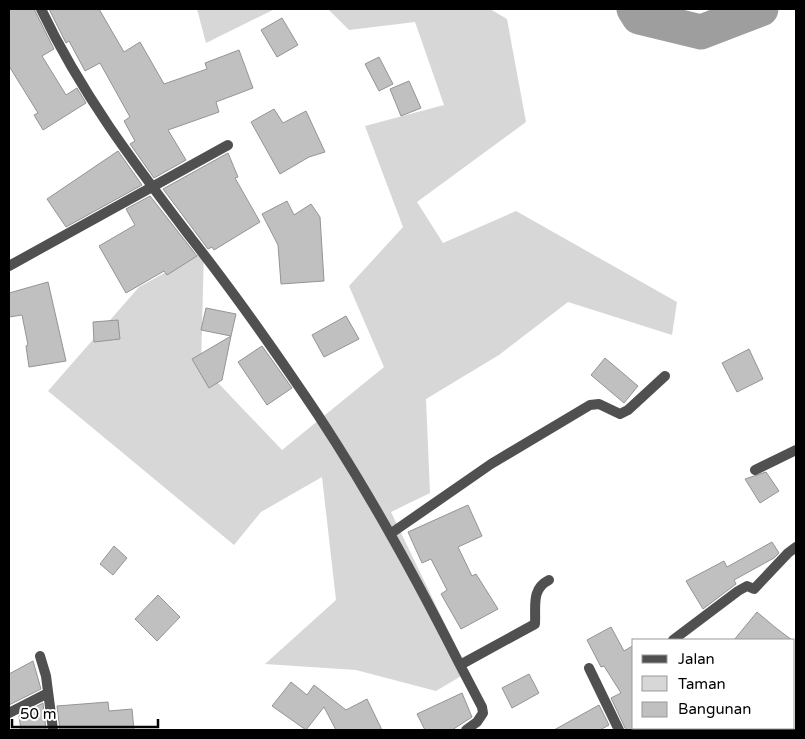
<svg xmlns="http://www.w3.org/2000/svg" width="805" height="739" viewBox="0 0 805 739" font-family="'Varela Round',sans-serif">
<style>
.green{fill:#d7d7d7}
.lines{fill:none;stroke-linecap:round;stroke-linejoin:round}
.river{stroke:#9e9e9e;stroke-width:35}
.building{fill:#c0c0c0;stroke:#949494}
.street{stroke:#505050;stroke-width:10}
</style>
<rect width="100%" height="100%" fill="#fff"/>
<path class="green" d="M197,9H275L206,43Z
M328,9H490L507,19L526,122L417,202L443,243L516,211L677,302L672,335L568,302L499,355L426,399L430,493L391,512L468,672L436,691L356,670L265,664L336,600L322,477L261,512L234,545L48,391L139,287L204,251L201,365L282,450L384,367L349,286L403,227L365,126L444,105L415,22L349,30Z"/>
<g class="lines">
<path class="river" d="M634,9L639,17L701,32L761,9"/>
</g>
<path class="building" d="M9,9H34L54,49L42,56L66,95L77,88L86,103L43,130L34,115L38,113L9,66Z
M49,9H99L124,52L140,42L164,84L207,69L205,63L239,50L253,88L216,102L219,112L168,130L186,160L154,178L130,144L135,141L124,121L130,117L100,63L85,71L69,41L66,43Z
M282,18L298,45L277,57L261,30Z
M379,57L393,84L379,91L365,64Z
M409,81L421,108L401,116L390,89Z
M274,109L283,123L306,111L325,152L309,157L280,174L251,122Z
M118,151L142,185L66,227L47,199Z
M228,153L238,177L235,178L260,222L214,250L212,247L208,249L163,189Z
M150,196L197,256L167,275L164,271L126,293L99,246L135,225L126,209Z
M287,201L294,215L311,204L320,217L324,281L281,284L278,245L262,214Z
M48,282L66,361L29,367L26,346L28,345L22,315L9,317V293Z
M206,308L236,314L231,336L201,330Z
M346,316L359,339L324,357L312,335Z
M118,320L120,339L94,342L93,322Z
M231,336L222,380L209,388L192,359Z
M262,346L292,388L267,405L238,362Z
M749,349L763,379L737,392L722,363Z
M605,358L638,386L624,403L591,375Z
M766,472L779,491L760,503L745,479Z
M468,505L482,536L458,547L472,576L476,574L498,609L461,629L441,594L447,590L431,559L422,563L408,532Z
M772,542L779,553L774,558L734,580L736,584L703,609L686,581L724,561L727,567Z
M114,546L127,558L113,575L100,564Z
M158,595L180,617L157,641L135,619Z
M757,612L776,628L792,640H734Z
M611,627L624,651L634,645V730H626L611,698L621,693L604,666L601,667L587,640Z
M33,661L41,689L9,705V674Z
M529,674L539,693L512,708L502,688Z
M291,682L307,695L314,685L346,710L367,699L382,730H336L324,707L306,730L272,706Z
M462,693L472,717L452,730H425L417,714Z
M108,702L109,711L132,709L134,730H60L57,706Z
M43,703L46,730H21L19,716Z
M599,705L609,725L600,730H554Z"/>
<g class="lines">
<path class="street" d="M41,9C82,95 134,163 191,238C228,285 265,337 299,387C360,475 412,570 460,665
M9,266L228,145
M755,470L796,450
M390,534L491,464L590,405L599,404L620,414L628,410L665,376
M673,640L738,591L747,586L754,589L788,553L796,547
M40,656L46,676L53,730
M589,668L619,730
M9,713L48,693
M660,728V730
M466,730L477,722L483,713L482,707L460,665L535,624C536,606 531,589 549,580"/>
</g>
<rect width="805" height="739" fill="none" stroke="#000000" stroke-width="20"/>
<rect x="632" y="639" width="162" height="90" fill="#ffffff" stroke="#999999"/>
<rect x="642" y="655" width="25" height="8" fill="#505050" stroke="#999999"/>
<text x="678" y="664" font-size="15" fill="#000000">Jalan</text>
<rect x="642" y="676" width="25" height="15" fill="#d7d7d7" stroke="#999999"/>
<text x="678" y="689" font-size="15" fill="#000000">Taman</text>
<rect x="642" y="702" width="25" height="15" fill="#c0c0c0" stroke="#999999"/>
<text x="678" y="714" font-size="15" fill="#000000">Bangunan</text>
<path d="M12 719v8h146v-8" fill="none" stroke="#000000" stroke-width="2.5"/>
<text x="20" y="719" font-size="15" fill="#000000" stroke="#ffffff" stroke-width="4" paint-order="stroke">50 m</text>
</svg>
